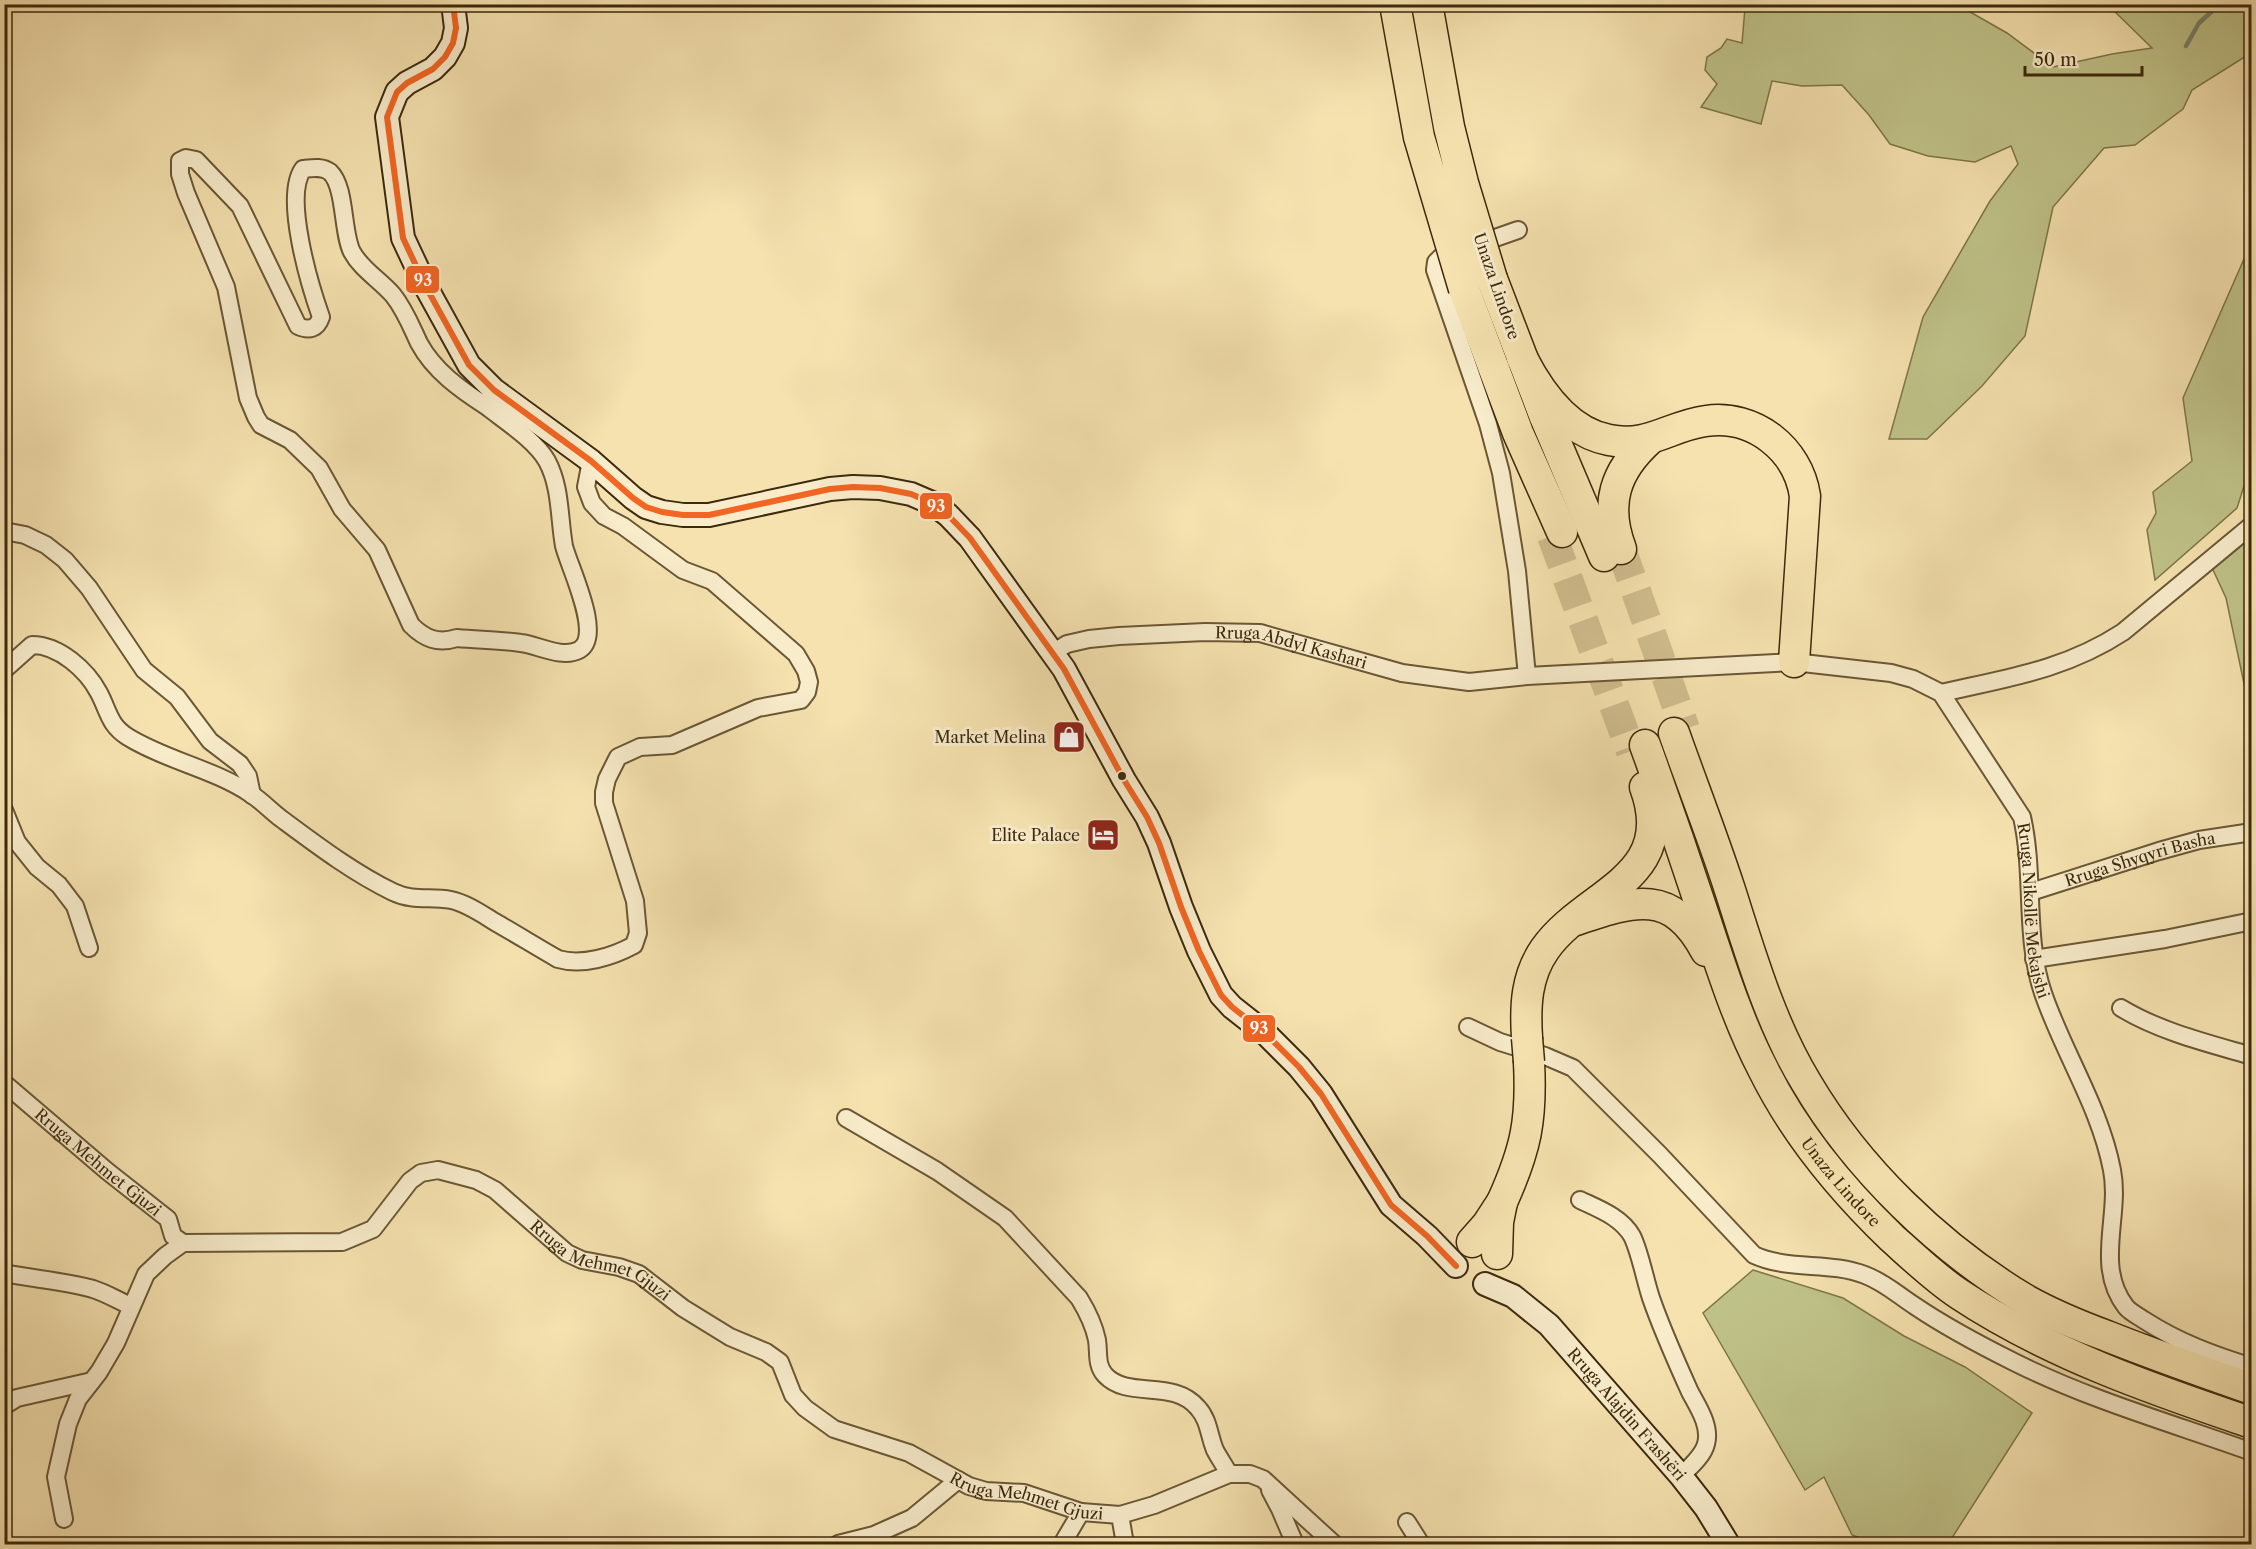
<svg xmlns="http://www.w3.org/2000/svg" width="2256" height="1549" viewBox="0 0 2256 1549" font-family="'Libre Caslon Text',serif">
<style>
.green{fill:#bfc288;stroke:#7e764a;stroke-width:1.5}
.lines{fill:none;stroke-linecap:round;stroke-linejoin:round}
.stream{stroke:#76826b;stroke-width:4.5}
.highway-tunnel{stroke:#d0bd8e;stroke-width:30;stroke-dasharray:30 15;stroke-linecap:butt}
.street-casing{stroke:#6b5735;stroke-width:20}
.secondary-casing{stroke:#3d290c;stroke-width:26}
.highway-casing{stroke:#3d290c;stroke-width:33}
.street{stroke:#f8eccb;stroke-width:16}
.secondary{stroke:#f8eccb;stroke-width:22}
.highway{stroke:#f5e2af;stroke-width:30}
.highway-bridge-casing{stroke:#3d290c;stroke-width:33;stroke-linecap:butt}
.highway-bridge{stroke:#f5e2af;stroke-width:30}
.bus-1-casing{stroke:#f8eccb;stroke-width:10}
.bus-1{stroke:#f26522;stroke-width:6}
.bus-dot{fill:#3d290c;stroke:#f8eccb;stroke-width:2}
.labels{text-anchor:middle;stroke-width:6;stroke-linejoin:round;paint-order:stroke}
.street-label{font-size:16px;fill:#3d290c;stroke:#f8eccb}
.poi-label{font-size:16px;fill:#3d290c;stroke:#f8eccb;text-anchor:end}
.line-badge{stroke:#f8eccb;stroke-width:2}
.badge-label{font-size:16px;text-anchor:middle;font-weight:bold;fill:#fff}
</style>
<rect width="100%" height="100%" fill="#f5e2af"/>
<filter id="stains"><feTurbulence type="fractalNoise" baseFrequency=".00333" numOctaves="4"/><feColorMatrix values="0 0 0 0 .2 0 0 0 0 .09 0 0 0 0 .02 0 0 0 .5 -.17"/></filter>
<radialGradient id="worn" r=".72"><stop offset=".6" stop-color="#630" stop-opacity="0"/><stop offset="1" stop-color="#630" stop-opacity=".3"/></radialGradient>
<path class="green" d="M1757,4L1958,5L2007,33L2053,67L2112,54L2152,48L2108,5H2251V53L2192,90L2183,109L2135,145L2104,148L2053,207L2025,336L1982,386L1927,439H1889L1923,317L1990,201L2018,164L2011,146L1975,162L1928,156L1890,144L1869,115L1842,85L1802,86L1772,81L1761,124L1701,107L1717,84L1705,70L1707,57L1721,48L1727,39L1742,43L1745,8Z
M2251,243V464L2237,508L2155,580L2147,530L2156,513L2153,492L2192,461L2183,398Z
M2251,525V692L2246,693L2226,598L2208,559Z
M1753,1270L1843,1298L1904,1336L1965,1367L2032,1413L1948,1544H1877L1852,1535L1824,1477L1805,1490L1703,1313Z"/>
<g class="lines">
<path class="stream" d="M2186,46L2199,23L2220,4"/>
<path class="highway-tunnel" d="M1552,536L1631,751
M1621,549L1685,729"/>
<g class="street-casing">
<g id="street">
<path d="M1518,230L1441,257L1436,262L1435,270L1488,424L1501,473L1517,571L1527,676"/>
<path d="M486,406C461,390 434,371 419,343C411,326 405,310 393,295C380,280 361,269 352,252C342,233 346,187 330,172C322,166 312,168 303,169C283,197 310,286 321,317C317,329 309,331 298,326L240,206L196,160L186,158L180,161V174L186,193L226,287L248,398L256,417L261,425L290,440L319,468L342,509L377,550L411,625C425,639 438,644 457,638C478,640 500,640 521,643C538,645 562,659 579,650C604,636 569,567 564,546C559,518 561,487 547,461C535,440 505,421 486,406L494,390"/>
<path d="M4,531L25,535L46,545L65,560L89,588L144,670L177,697L210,741L240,764L248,776L252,795"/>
<path id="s1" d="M1054,652L1067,644L1089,639L1119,636L1205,632L1260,633L1402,673L1469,682L1527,676L1794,662L1891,673L1913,679L1941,693L2022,817C2035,874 2024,937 2043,993C2063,1052 2100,1107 2112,1170C2121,1216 2094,1266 2126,1307C2130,1312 2138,1316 2144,1320C2178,1342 2213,1355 2252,1367"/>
<path d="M4,670L32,645C59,645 87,670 99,693C109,712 109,725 128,737C167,761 214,769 251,794C263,802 272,812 283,820C318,846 354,873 393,892C414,902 430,896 451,900C466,903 482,914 495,922C516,934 537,947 558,959C582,966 612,957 634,945L638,933L635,901L604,803V792L607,779L618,757L640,747L672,745L758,708L801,700L807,692L809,682L806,671L796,654L712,581L683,570L623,526L604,516L592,503L586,487L591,461"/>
<path d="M1941,693C2007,678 2065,670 2123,632L2252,525"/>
<path d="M4,810L17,842L37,867L59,885L75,906L89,948"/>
<path id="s2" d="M2031,892L2159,851L2199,840L2252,832"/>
<path d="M2034,959L2165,939L2252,921"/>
<path d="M2121,1008C2161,1032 2207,1043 2252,1056"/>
<path d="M1468,1027L1500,1042L1545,1056L1573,1068L1660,1155L1754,1255C1789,1271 1829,1261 1865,1275C1884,1282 1898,1295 1915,1306C1946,1327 1980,1345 2014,1362C2090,1400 2171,1423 2252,1452"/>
<path id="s3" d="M4,1083L107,1171L168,1219L173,1236L183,1243L342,1242L373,1229L410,1181L421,1173L438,1170L476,1180L495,1190L567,1253L582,1260L619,1267L639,1274L683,1308L730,1337L766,1352L780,1362L793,1395L805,1408L834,1429L909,1453L969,1486L986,1491L1024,1493L1081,1512L1120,1515L1154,1505L1229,1474H1250L1263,1479L1334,1544"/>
<path d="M846,1118L937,1171L1005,1218L1079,1298C1087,1311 1094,1325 1097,1340C1099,1353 1096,1365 1105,1375C1128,1400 1173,1378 1198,1408C1209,1420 1209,1436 1215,1450C1219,1458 1225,1466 1229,1474"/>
<path d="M1580,1200C1599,1209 1621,1217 1632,1236C1640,1252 1645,1280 1651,1298C1662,1330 1676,1361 1690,1392C1698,1407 1711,1426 1706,1444C1703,1456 1690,1467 1681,1476"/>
<path d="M4,1273C34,1279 64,1281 93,1289C106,1293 119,1301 131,1306"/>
<path d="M4,1406L17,1398L92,1381"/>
<path d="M1270,1490L1280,1509L1295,1544"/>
<path d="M1120,1515L1125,1544"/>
<path d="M64,1519L56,1477L68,1424L78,1399L99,1372L116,1343L146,1274L165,1256L183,1243"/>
<path d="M1407,1522L1421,1544"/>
<path d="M838,1544L874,1535L912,1518L958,1480"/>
<path d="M1062,1544L1081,1512"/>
</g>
</g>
<g class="secondary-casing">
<g id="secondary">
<path d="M453,4L456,28L453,43L445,57L433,69L407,83L397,92L387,117L403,238L426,287L469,365L494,390L591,461L633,498L646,507L662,512L683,515H709L830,489L853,487L880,488L911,494L932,503L948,515L970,538L1064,669L1124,780L1147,817L1159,843L1181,907L1199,951L1221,995L1232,1007L1265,1033L1299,1067L1321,1094L1391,1205L1427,1236L1456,1266"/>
<path id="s4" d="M1485,1284L1513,1296L1549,1325L1681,1476L1706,1508L1728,1544"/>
</g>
</g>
<g class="highway-casing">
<g id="highway">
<path d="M1492,279L1545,417L1604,556"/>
<path d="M1464,289L1518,433L1562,532"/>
<path d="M1522,358C1540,393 1567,432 1609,440C1649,448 1669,426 1706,421C1754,414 1798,449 1805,496L1794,662"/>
<path d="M1621,549C1604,504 1615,471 1649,440"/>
<path d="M1674,733C1692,784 1712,835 1729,887C1750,952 1770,1023 1806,1082C1857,1169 1939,1248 2026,1300C2051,1314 2080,1326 2107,1336C2155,1355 2203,1372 2252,1389"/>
<path id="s5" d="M1645,745C1665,800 1684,855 1702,910C1720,964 1737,1019 1763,1069C1795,1134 1840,1188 1892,1238C1913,1257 1935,1278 1959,1294C2048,1353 2151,1389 2252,1423"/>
<path d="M1576,920C1633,901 1672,887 1706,951"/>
<path d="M1527,1038C1525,1006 1526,976 1545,949C1585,892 1679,879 1645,787"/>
<path d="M1502,1202C1526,1149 1532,1120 1529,1062"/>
<path d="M1472,1242L1487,1225L1502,1202L1498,1222L1497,1254"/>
</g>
</g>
<use href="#street" class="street"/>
<use href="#secondary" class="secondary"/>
<use href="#highway" class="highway"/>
<g class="highway-bridge-casing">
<path id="highway-bridge" d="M1395,4L1419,137L1464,289
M1427,4L1449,127L1463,183L1492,279
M1527,1038L1529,1062"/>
</g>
<use href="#highway-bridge" class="highway-bridge"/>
<g class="bus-1-casing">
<path id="bus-1" d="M453,4L456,28L453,43L445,57L433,69L407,83L397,92L387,117L403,238L426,287L469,365L494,390L591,461L633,498L646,507L662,512L683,515H709L830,489L853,487L880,488L911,494L932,503L948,515L970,538L1064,669L1124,780L1147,817L1159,843L1181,907L1199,951L1221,995L1232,1007L1265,1033L1299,1067L1321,1094L1391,1205L1427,1236L1456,1266"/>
</g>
<use href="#bus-1" class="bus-1"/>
</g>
<defs>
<g id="shop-square" transform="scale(1.725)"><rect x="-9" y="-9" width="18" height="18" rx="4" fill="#8f2418" stroke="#f8eccb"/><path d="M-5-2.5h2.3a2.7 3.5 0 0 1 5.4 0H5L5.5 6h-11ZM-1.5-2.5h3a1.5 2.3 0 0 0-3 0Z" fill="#fff"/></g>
<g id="hotel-square" transform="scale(1.725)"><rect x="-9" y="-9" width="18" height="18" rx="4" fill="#8f2418" stroke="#f8eccb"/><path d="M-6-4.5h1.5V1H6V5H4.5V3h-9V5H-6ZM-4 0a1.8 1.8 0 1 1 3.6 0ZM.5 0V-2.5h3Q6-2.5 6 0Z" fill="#fff"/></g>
</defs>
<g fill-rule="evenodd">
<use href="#shop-square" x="1069" y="737"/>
<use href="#hotel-square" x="1103" y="835"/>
</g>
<circle class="bus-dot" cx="1122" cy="776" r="5"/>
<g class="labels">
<g class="street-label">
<text transform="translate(1497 286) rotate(71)" y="6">Unaza Lindore</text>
<text dy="6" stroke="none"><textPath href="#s1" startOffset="242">Rruga Abdyl Kashari</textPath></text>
<text dy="6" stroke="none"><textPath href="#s2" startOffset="114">Rruga Shyqyri Basha</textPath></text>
<text dy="6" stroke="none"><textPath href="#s1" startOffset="1144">Rruga Nikollë Mekajshi</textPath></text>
<text dy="6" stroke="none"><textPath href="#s3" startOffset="123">Rruga Mehmet Gjuzi</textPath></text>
<text dy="6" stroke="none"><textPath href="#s5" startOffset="483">Unaza Lindore</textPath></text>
<text dy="6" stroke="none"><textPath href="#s3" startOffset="717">Rruga Mehmet Gjuzi</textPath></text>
<text dy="6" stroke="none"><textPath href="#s4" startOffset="195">Rruga Alajdin Frashëri</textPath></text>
<text dy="6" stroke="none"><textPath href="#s3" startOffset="1221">Rruga Mehmet Gjuzi</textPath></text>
</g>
<g class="poi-label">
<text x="1046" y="743">Market Melina</text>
<text x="1080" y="841">Elite Palace</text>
</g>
</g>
<g class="line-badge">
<rect x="405" y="265" width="35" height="29" rx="6" fill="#f26522"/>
<rect x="919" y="492" width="34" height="28" rx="6" fill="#f26522"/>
<rect x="1242" y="1014" width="34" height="29" rx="6" fill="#f26522"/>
</g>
<g class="badge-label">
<text x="423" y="286">93</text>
<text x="936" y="512">93</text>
<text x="1259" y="1034">93</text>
</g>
<rect width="2256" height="1549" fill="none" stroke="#f5e2af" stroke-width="24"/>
<rect x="6" y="6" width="2244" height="1537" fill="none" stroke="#3d290c" stroke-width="3"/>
<rect x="12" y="12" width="2232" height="1525" fill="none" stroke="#3d290c" stroke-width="1.5"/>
<path d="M2025 66v9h117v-9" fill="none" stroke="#3d290c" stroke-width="3"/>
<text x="2034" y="66" font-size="18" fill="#3d290c" stroke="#f8eccb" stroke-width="4.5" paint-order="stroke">50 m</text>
<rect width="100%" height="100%" filter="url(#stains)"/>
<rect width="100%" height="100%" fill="url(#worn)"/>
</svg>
